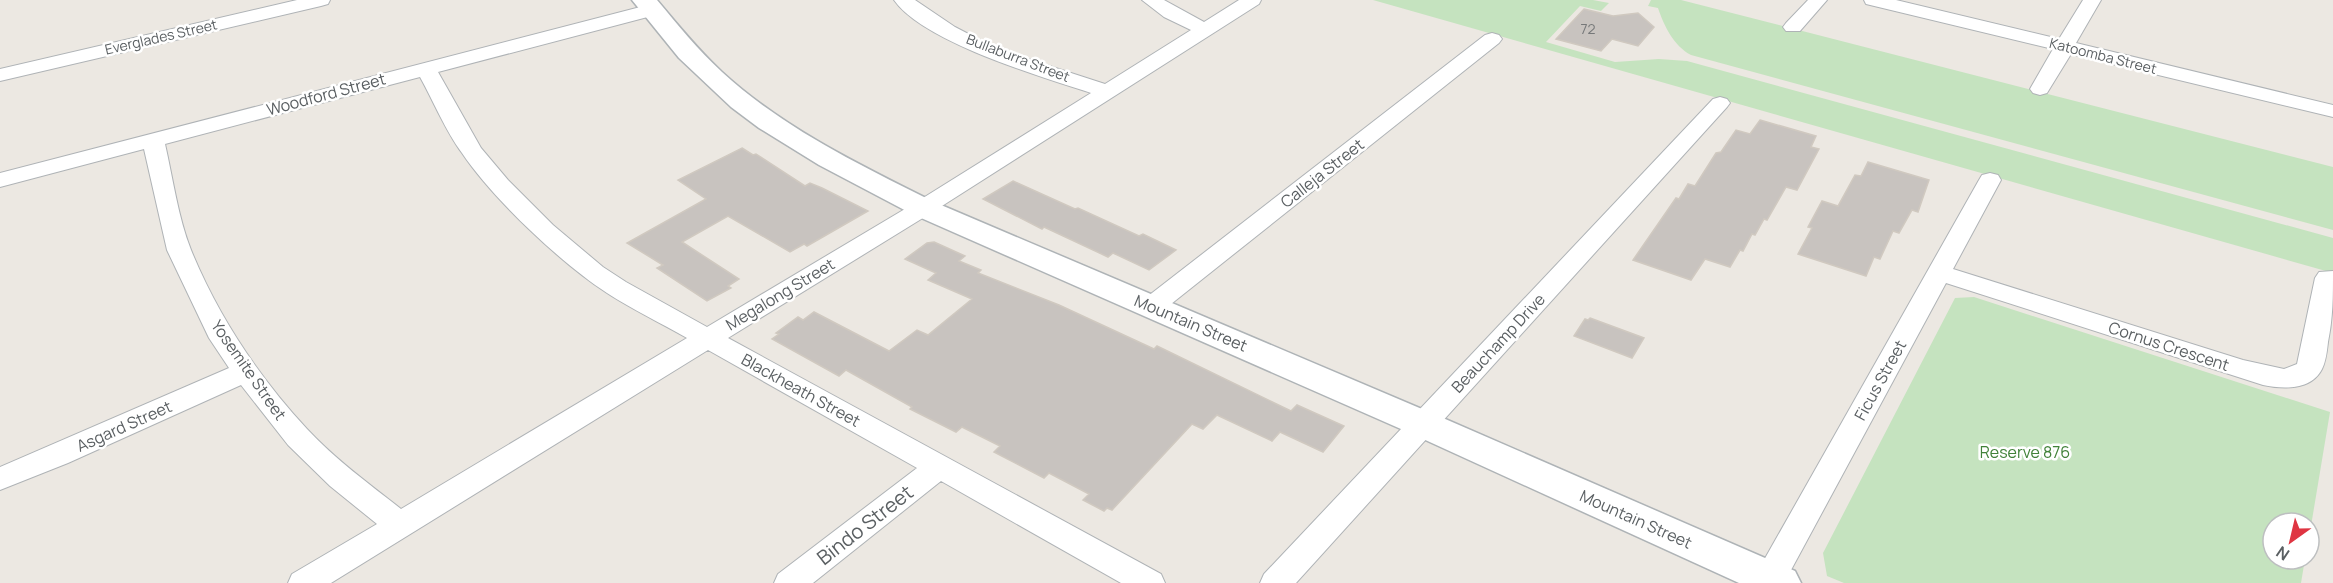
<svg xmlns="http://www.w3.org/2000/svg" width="2333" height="583" viewBox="0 0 2333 583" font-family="Manrope,sans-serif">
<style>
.green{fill:#c5e3bf}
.building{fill:#c8c3bf;stroke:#d0c9c0;stroke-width:1.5}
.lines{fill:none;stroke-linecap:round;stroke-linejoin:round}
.street-casing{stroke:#afb3b6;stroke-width:2}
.secondary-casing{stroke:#aeb3b6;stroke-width:3}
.street{fill:#fff;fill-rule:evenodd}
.secondary{fill:#fff;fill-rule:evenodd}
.labels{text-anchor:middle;stroke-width:5;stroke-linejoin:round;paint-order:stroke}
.number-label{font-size:14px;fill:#767879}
.far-street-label{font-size:14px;fill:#5a5f62;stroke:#fff}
.street-label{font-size:16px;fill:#5a5f62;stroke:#fff}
.park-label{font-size:16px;fill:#418239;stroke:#fff}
.near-street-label{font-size:20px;fill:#5a5f62;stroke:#fff}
</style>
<rect width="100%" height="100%" fill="#ece8e2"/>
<path class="green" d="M1373,0H1593L1609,3L1601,11L1580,6L1546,42L1615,62L1659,59L1687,61L2333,238V273Z
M1651,0H1681L2333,167V230L1691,55C1674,46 1664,26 1658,8L1648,6Z
M1974,297L2330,412L2309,538V523H2273V559H2305L2301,583H1844L1827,576L1823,553L1955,298Z"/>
<path class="building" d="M1584,9L1613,16L1638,13L1654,27L1638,46L1612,39L1601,51L1556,39Z
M1760,120L1816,136L1811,147L1819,149L1797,190L1786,187L1767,220L1764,219L1755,235L1752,234L1743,251L1740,250L1730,267L1705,259L1691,280L1633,260L1676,198L1679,199L1688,184L1695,186L1716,153L1721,152L1736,130L1750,134Z
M742,148L753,155L756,154L805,186L810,183L822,188L868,211L807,246L804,244L790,252L728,216L682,242L739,279L728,286L731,288L707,301L657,268L663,265L627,243L706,199L678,180Z
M1868,162L1929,180L1918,212L1912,210L1899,233L1893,231L1880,259L1874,257L1866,276L1798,254L1812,228L1808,227L1822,201L1838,206L1855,175L1861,176Z
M1013,181L1075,209L1078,208L1139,236L1143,234L1176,250L1149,270L1113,253L1108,257L1044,227L1042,229L983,199Z
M934,242L965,256L959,261L981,270L978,273L1059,305L1154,349L1157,346L1291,411L1297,405L1344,426L1323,452L1280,432L1272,441L1217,415L1203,429L1192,424L1112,510L1107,508L1104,511L1083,500L1089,494L1049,473L1044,478L994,452L1000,446L962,427L956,432L910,409L912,407L846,370L839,376L772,339L779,334L776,333L798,317L803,320L814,312L889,351L917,330L928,335L972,299L928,280L936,273L905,259L927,243Z
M1590,318L1644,338L1632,358L1574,336L1585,319L1588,320Z"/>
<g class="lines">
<g class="street-casing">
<path id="street" d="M297,0H330L328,4L321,6L0,81V69Z
M894,0H915L955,27L980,40L1034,61L1105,84L1191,30L1164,17L1142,0H1164L1204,22L1239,0H1261L1259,4L931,213L728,338L1161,574L1165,583H1121L941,481L813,583H774L778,574L917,468L708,350L331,583H288L292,574L377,524L330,486L288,445L241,385L68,463L0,490V467L229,368L209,338L167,250L144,149L0,187V173L652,4L659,6L661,10L659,14L438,72L481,148L508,180L553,225L603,267L626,282L707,327L915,203L1091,93C1042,77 923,42 894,0ZM420,77C434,102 445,130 462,153C493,199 561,263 607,293C633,310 661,323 687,338L401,509C369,484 335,459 307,429C259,377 218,316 191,250C178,217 173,179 165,144Z
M1808,0H1827L1800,31H1786L1783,27L1786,23Z
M1864,0H1896L2059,39L2083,0H2101L2076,43L2333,105V117L2071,54L2047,93L2040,95L2033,93L2030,89L2053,49L1866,4Z
M1492,33L1499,35L1502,39L1499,43L1161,312L1152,314L1143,312L1139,306L1143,300L1485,35Z
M1720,97L1727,99L1730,103L1727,107L1296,583H1260L1264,574L1713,99Z
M1990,173L1998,175L2001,180L1953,269L2243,360L2284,369L2297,364L2315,278L2319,272L2333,271C2333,296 2333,318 2328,342C2327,351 2326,361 2322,369C2311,391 2282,389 2263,385L1946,283L1784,583H1756L1754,578L1759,569L1979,180L1982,175Z"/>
</g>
<g class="secondary-casing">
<path id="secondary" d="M632,0H657C678,25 698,50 722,72C783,128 860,165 934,202L1436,415L1795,571L1801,583H1739L1410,433L912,214L819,165L759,128L731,107L679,58Z"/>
</g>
<use href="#street" class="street"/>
<use href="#secondary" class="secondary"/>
</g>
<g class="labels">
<g class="number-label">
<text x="1588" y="34">72</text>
</g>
<g class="far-street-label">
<text transform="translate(161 37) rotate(-13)" y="5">Everglades Street</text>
<text transform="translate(2103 56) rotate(14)" y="5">Katoomba Street</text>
<text transform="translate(1018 58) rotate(21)" y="5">Bullaburra Street</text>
</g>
<g class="street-label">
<text transform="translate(326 94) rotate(-15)" y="6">Woodford Street</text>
<text transform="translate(1322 173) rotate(-38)" y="6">Calleja Street</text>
<text transform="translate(780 294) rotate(-31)" y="6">Megalong Street</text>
<text transform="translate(1191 323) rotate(23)" y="6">Mountain Street</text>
<text transform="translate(1498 343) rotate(-47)" y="6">Beauchamp Drive</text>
<text transform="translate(2169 346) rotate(18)" y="6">Cornus Crescent</text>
<text transform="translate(249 370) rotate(55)" y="6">Yosemite Street</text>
<text transform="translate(1880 380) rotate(-61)" y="6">Ficus Street</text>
<text transform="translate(801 390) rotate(29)" y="6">Blackheath Street</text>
<text transform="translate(124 426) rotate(-24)" y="6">Asgard Street</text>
<text transform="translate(1636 519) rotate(24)" y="6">Mountain Street</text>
</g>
<g class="park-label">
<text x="2025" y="458">Reserve 876</text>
</g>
<g class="near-street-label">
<text transform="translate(865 525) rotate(-38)" y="7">Bindo Street</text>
</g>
</g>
<g transform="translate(2291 541) rotate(214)"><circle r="28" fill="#ffffff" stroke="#bdbfc0" stroke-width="1.5"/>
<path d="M0-4.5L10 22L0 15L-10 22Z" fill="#df3542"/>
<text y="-9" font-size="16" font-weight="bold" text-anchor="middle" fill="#5a5f62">N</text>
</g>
</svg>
